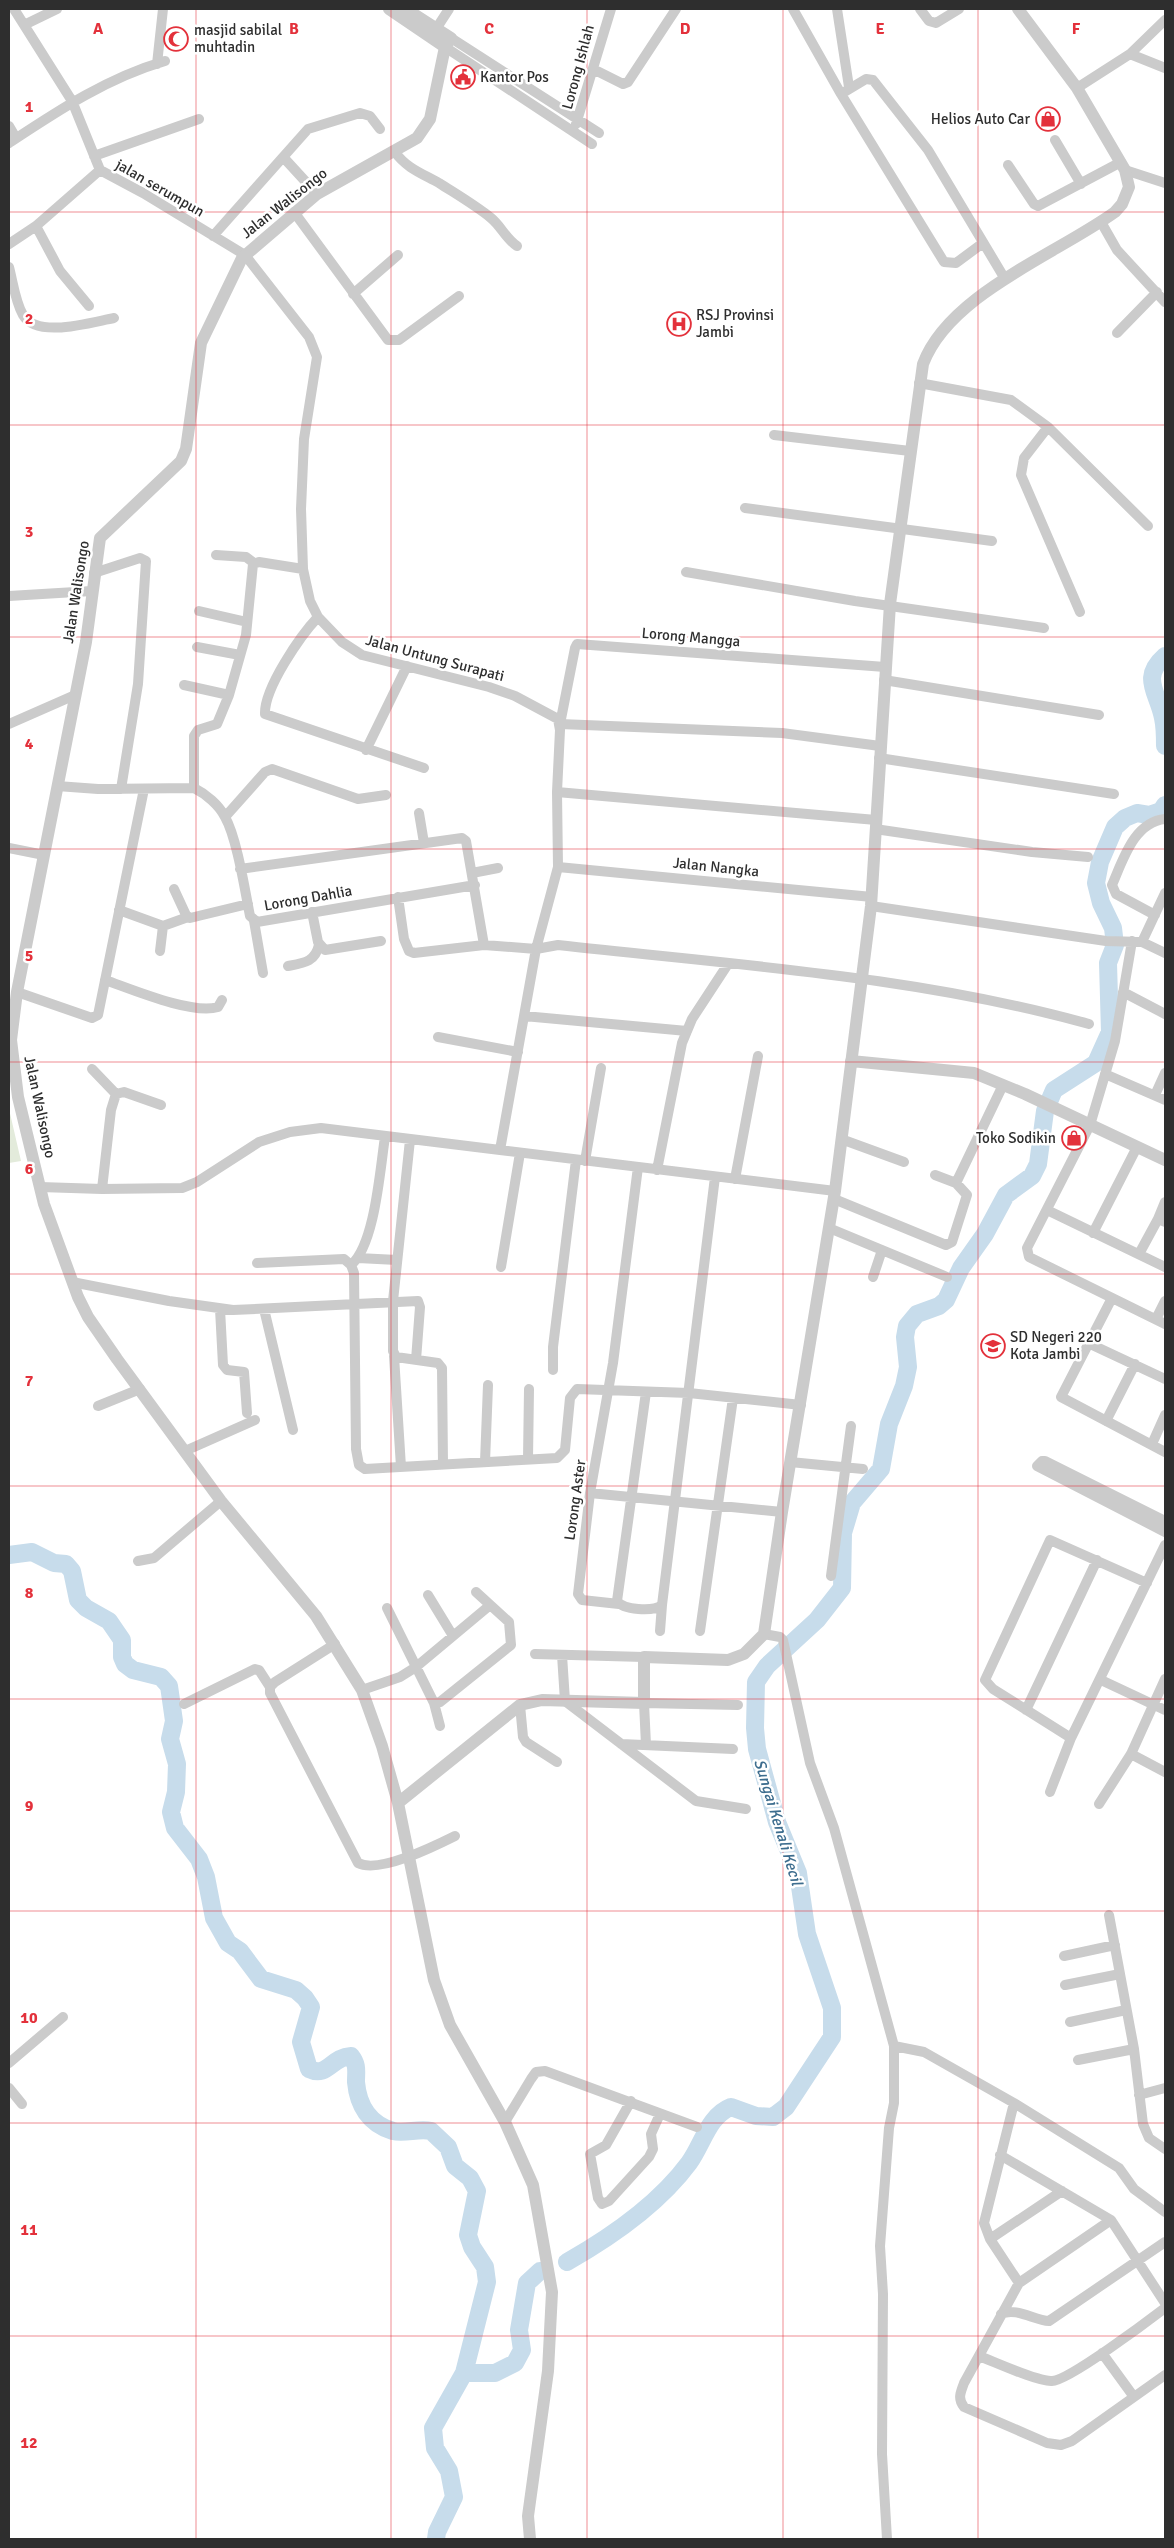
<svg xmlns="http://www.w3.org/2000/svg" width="1174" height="2548" viewBox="0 0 1174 2548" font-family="Signika,sans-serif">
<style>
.green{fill:#e3ebdb}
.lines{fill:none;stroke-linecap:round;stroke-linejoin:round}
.river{stroke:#c7dceb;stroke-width:18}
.minor{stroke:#cbcbcb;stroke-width:10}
.tertiary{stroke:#cbcbcb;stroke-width:12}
.grid{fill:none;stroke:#e3313b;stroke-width:1;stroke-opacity:0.55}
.labels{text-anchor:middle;stroke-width:5;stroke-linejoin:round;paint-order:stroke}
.poi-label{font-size:15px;fill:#2e2e2e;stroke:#fff;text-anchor:start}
.street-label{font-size:15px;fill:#2e2e2e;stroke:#fff}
.water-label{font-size:16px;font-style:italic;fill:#3d6d8e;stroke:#fff}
.grid-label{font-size:16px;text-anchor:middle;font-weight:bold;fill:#e3313b;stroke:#fff;stroke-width:5;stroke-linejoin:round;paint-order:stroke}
</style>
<rect width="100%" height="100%" fill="#fff"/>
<path class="green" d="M9,1109L21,1161L9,1163Z"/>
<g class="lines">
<path class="river" d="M1165,656C1140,678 1158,692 1163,718C1165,727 1165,737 1165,746
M9,1555L32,1552L54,1563L66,1564L72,1571L78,1600L86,1608L109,1621L122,1640V1657L125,1664L133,1670L161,1677L169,1686L174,1721L170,1739L177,1764L176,1792L171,1812L175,1828L199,1859L206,1877L214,1918L228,1943L240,1951L261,1979L296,1990L305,1998L311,2007L301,2042L309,2069C328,2078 331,2057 351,2056C358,2065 356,2071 356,2082C358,2105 369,2124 393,2131C405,2134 419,2128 431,2131L448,2147L455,2166L470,2178L477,2191L468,2235L472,2247L485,2267L487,2282L464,2373L433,2428L435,2448L449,2471L454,2497L437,2532L436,2539
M567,2262C611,2237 658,2205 689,2163C703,2144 708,2116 731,2107L756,2116L773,2117L786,2107L832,2037V2008L807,1934L798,1873L777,1822L757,1749L755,1728L756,1682L767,1666L817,1620L842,1588L843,1533L852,1503L881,1469L889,1424L904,1386L908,1367L905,1337L907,1326L917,1314L939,1306L946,1300L961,1268L985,1234L1006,1195L1032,1176L1038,1164L1045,1111L1054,1090L1096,1063L1110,1032L1108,963L1115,945L1113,928L1101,903L1096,883L1100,862L1115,827L1125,818L1137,813L1149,815L1161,811L1165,805
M464,2373H495L515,2363L522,2350L519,2330L527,2283L540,2271"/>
<path class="minor" d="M14,9L72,101L100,170L143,193L245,255L309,337L317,357L304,439L301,509L303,569L310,601L318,617L342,642L362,655L489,687L515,696L558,719L560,730L557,792L558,867L536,949L484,945L414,953L409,951L404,939L398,897
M793,9L841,94L944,262L956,263L983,243
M837,9L849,87
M920,9L929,21L936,23L959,9
M24,25L57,9
M436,29L449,9
M451,38L599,133
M445,47L592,144
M1130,54L1165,68
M157,64L163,9
M593,69L623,84L628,82L676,9
M1077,88L1130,54L1165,20
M841,94L866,79L873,80L928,150L1005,279
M576,124L611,9
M9,126L16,138
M1055,140L1081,184
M9,143C59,110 107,78 165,61
M395,152C406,168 423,174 439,183C456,194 475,205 491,218C501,226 506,239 517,246
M94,156L199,119
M284,158L317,194
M1008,165L1034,204L1038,206L1121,162
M1125,170L1165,183
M294,212L388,340H399L459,296
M1101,222L1117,250L1165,302
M36,226L60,271L89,306
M213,236L308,129L360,113L370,116L380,129
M9,244L36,226L100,170
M9,267C13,282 15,301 23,315C37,339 92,322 114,318
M353,294L398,255
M1117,333L1157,292
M919,383L1011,400L1048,427L1148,526
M1048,427L1024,458L1021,475L1080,612
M774,435L910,451
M745,508L992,541
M216,555L246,557L254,563
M686,572L855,601L1044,628
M94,573L140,558L146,561L138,684L121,789
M9,596L92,591
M199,611L247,622
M318,617C301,635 264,688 265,714L424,768
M197,647L240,655
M884,680L1099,715
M184,685L229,695
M9,724L75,695
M560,724L575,648L577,644L885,667
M560,724L782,733L880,746
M366,750L407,666
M879,758L1114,794
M57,786L98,789L194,788C206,794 219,805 225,817C237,838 245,891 250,916L257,922L475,885
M194,788V736L198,730L217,724L229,695L246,635L253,564L259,562L303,569
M557,792L876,820
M419,813L424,843
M225,817L265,772L272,769L358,799L386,795
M875,829L1032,852L1088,857
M9,848L44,855
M558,867L872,897
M240,869L462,838L466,841L484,945
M472,873L498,868
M174,889L186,915L190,918L248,904
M871,906L1106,941L1142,942L1165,953
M119,910L163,926L160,951
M312,912L318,942L325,950L381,941
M1155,915L1116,894L1112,885C1123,860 1134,822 1165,819
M254,921L263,973
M163,926L188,917
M1132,941L1115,1041L1090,1125L1027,1248L1029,1257L1165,1324
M1142,942L1165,893
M288,966C304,963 315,962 319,945
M105,980C131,989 192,1015 218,1007L222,1000
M17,992L92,1018L98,1015L144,789
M1123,992L1165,1014
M524,1016L687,1031
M438,1037L518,1052
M92,1069L116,1094
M1105,1074L1165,1100
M1155,1095L1165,1073
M841,1139L904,1162
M410,1140L393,1301V1351L396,1357L438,1363L442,1368L443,1464
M500,1150L835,1191
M585,1161L601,1068
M657,1170L682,1043L692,1019L728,964
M935,1175L956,1183
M735,1179L758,1056
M40,1187L102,1189L182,1188L197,1182L259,1142L290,1132L321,1128L500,1150L536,949L558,945C735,965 917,976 1089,1024
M102,1189L111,1110L116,1094L124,1092L161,1105
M834,1199L946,1245L952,1242L967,1195L956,1183L1003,1085
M1165,1202L1158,1219L1165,1222
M1047,1210L1165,1267
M829,1228L947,1277
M1093,1233L1137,1147
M1139,1254L1158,1219
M358,1258L397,1260
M257,1263L344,1259L351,1265L354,1273L356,1449L359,1465L365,1469L557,1458L565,1450L570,1398L577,1389L689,1393L801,1405
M351,1265C375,1245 380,1169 385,1137
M501,1267L520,1153
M873,1277L882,1250
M72,1282L169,1301L233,1310L418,1301L420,1307L416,1360
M1112,1298L1061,1397L1165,1452
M220,1309L223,1365L227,1370L244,1372L247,1413
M264,1309L293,1430
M1156,1319L1165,1301
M1088,1343L1165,1379
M394,1356L401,1467
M553,1370V1347L576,1160
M646,1392L617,1601C623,1610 653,1612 662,1605L715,1177
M98,1406L140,1389
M1106,1421L1135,1364
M1152,1444L1165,1415
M185,1451L255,1420
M528,1459L529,1389
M485,1462L488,1385
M790,1462L863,1469
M590,1493L782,1512
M1165,1521L1045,1461H1042L1037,1466L1165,1532
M138,1561L154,1558L221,1501
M831,1576L851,1426
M428,1595L453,1636
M619,1604L582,1600L578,1594L590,1493L613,1363L638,1167
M387,1608L434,1703L440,1702L511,1645L509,1622L476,1592
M660,1631L662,1605
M700,1631L733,1398
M764,1634L780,1637L783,1640L810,1763L834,1828L894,2046V2103L889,2128L880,2246L883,2294L882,2454L887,2539
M335,1644L275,1682L270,1687V1693L358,1863C379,1874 435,1846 455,1836
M535,1654L644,1657
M562,1655L565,1701L696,1801L746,1809
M1101,1680L1165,1710
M362,1690L400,1677L416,1667L489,1606
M434,1703L440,1726
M184,1704L255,1669L259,1670L270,1687
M520,1705L523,1737L526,1742L557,1762
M1026,1710L1097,1560
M1071,1738L993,1689L985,1680L1050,1540L1147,1583
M621,1744L733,1749
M646,1745L644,1703L738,1705
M1131,1754L1165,1772
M1050,1792L1071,1738L1165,1545
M1099,1804L1131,1754L1165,1679
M1109,1915L1134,2049L1143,2124L1149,2138L1165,2149
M1064,1956L1115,1945
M1065,1985L1120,1974
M1070,2022L1126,2010
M894,2046L924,2052L1014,2103L1119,2168L1134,2189L1165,2212
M1078,2060L1134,2049
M9,2063L63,2017
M9,2088L22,2104
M1139,2095L1165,2088
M631,2101L606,2145L590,2154L598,2198L602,2204L609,2201L649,2157L653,2149L651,2134L660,2114
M1014,2103L984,2223L990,2239L1019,2283
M505,2122L531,2079L536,2072L545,2071L697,2127
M1000,2155L1111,2220L1165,2303
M1111,2220L1019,2283L964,2383C961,2392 957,2398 964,2407L1047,2443L1061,2445L1072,2441L1165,2375
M990,2239L1062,2191
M1001,2314C1016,2307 1034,2320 1049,2321L1165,2242
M1102,2353L1134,2397
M979,2356C995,2362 1038,2382 1052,2381C1068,2381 1148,2321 1165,2308"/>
<path class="tertiary" d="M389,9L445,47
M406,9L451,38L445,47L430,119L417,138L317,194L242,258L201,343L186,449L181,461L100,538L86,642L17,992L11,1040L18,1097L44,1204L78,1297L88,1317L117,1359L221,1501L316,1616L362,1690L382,1746L398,1803L434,1980L450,2025L505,2122L533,2185L552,2292L548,2371L528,2516L530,2539
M851,1061L974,1073L1025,1094L1165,1160
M398,1803L520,1705L542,1700L644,1703V1657L728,1660L744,1654L764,1634L782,1512L835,1191L871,906L890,604L923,364C949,294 1057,254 1115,212L1122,204L1129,187L1125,170L1077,88L1018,9"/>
</g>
<path class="grid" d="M196,9V2539M391,9V2539M587,9V2539M783,9V2539M978,9V2539M9,212H1165M9,425H1165M9,637H1165M9,849H1165M9,1062H1165M9,1274H1165M9,1486H1165M9,1699H1165M9,1911H1165M9,2123H1165M9,2336H1165"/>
<defs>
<g id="mosque-ring" transform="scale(1.25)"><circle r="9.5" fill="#fff" stroke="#e3313b" stroke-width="1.5"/><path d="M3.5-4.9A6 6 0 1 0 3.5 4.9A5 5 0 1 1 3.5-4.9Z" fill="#e3313b"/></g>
<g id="civic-ring" transform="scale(1.25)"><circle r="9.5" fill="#fff" stroke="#e3313b" stroke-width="1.5"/><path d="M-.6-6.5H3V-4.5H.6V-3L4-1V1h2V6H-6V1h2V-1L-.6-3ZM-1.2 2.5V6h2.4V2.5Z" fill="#e3313b"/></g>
<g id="shop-ring" transform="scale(1.25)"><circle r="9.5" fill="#fff" stroke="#e3313b" stroke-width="1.5"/><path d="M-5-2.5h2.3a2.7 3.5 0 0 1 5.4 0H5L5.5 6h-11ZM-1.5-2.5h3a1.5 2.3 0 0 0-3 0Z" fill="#e3313b"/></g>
<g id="hospital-ring" transform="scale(1.25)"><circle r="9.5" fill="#fff" stroke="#e3313b" stroke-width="1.5"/><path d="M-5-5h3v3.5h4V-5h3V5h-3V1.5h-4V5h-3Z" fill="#e3313b"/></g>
<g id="school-ring" transform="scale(1.25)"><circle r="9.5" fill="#fff" stroke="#e3313b" stroke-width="1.5"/><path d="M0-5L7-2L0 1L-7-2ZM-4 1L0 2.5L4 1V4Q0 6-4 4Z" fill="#e3313b"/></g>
</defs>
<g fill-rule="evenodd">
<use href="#mosque-ring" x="176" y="39"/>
<use href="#civic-ring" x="463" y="77"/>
<use href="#shop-ring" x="1048" y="119"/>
<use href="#hospital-ring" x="679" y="324"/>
<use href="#shop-ring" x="1074" y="1138"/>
<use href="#school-ring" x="993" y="1346"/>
</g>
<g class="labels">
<g class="poi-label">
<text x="194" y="35">masjid sabilal<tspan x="194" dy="17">muhtadin</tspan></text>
<text x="480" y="82">Kantor Pos</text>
<text x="1030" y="124" text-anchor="end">Helios Auto Car</text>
<text x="696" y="320">RSJ Provinsi<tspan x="696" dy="17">Jambi</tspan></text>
<text x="1056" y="1143" text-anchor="end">Toko Sodikin</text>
<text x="1010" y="1342">SD Negeri 220<tspan x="1010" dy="17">Kota Jambi</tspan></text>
</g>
<g class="street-label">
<text transform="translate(578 67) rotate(-75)" y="5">Lorong Ishlah</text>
<text transform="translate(160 188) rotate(30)" y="5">jalan serumpun</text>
<text transform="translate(284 203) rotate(-38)" y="5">Jalan Walisongo</text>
<text transform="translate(76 592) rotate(-81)" y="5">Jalan Walisongo</text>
<text transform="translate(691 637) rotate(5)" y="5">Lorong Mangga</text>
<text transform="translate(435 658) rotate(15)" y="5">Jalan Untung Surapati</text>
<text transform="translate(716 867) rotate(6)" y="5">Jalan Nangka</text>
<text transform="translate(308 898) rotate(-10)" y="5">Lorong Dahlia</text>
<text transform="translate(40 1107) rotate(78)" y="5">Jalan Walisongo</text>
<text transform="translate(575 1500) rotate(-82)" y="5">Lorong Aster</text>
</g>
<g class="water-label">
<text transform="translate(779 1822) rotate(73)" y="6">Sungai Kenali Kecil</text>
</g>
</g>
<g class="grid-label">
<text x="98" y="34">A</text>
<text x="294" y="34">B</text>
<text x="489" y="34">C</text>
<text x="685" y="34">D</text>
<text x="880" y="34">E</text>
<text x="1076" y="34">F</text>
<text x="29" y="112">1</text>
<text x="29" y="324">2</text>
<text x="29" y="537">3</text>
<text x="29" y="749">4</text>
<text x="29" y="961">5</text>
<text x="29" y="1174">6</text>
<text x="29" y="1386">7</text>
<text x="29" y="1598">8</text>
<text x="29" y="1811">9</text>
<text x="29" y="2023">10</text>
<text x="29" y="2235">11</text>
<text x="29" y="2448">12</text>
</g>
<rect width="1174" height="2548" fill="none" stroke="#2e2e2e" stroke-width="20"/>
</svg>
